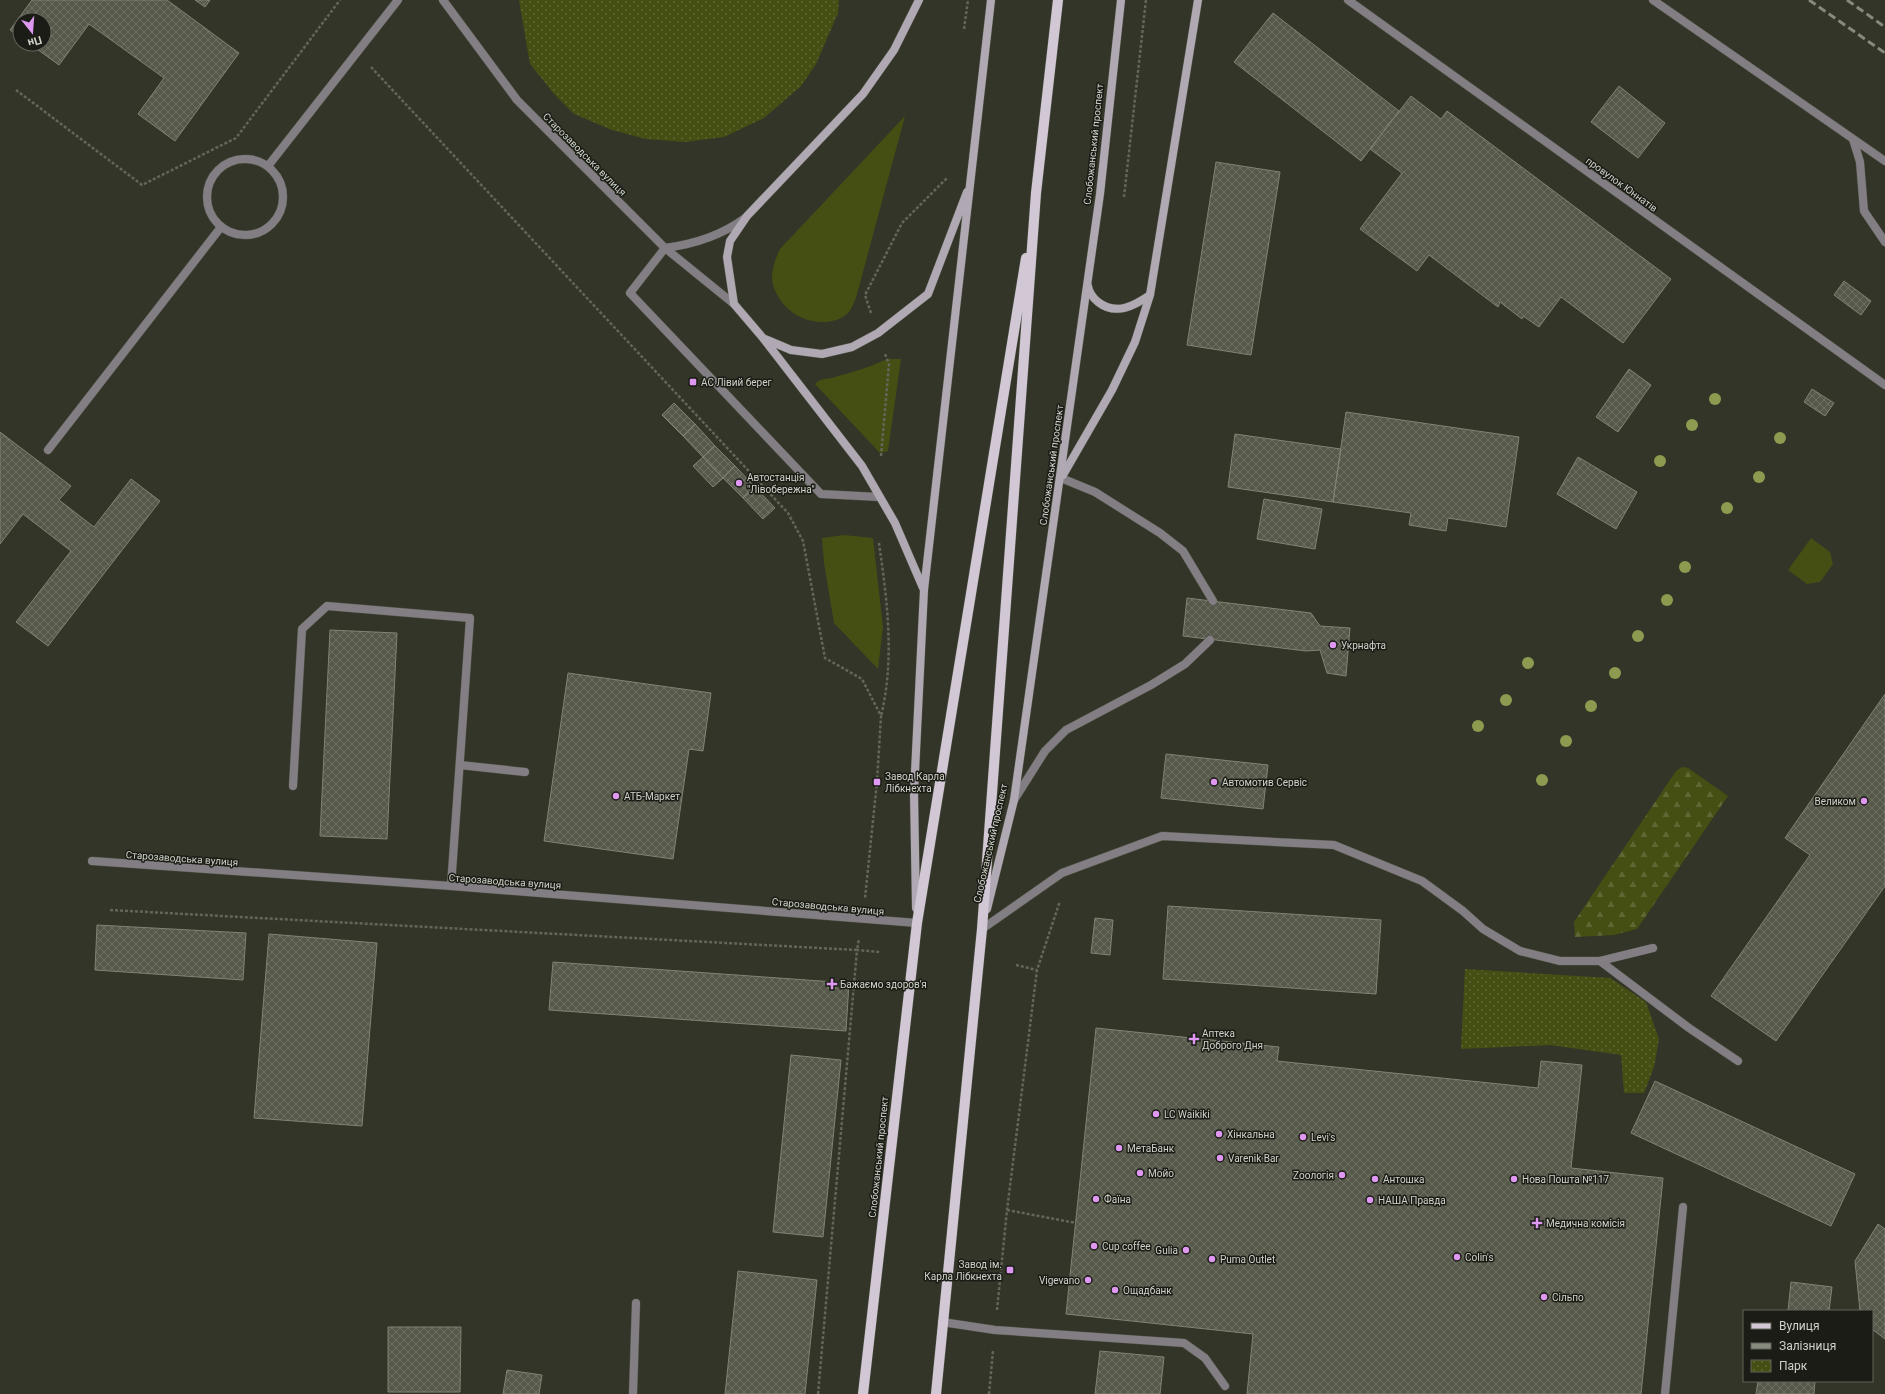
<svg xmlns="http://www.w3.org/2000/svg" width="1885" height="1394" viewBox="0 0 1885 1394" font-family="Roboto,sans-serif">
<style>
.green{fill:#454f13}
.forest{fill:url(#forest-firs)}
.park{fill:url(#park-dots)}
.building{fill:url(#building-cross-hatch);stroke:#808474}
.lines{fill:none;stroke-linecap:round;stroke-linejoin:round}
.service-casing{stroke:#4e5144;stroke-width:9}
.minor-casing{stroke:#4e5144;stroke-width:9}
.secondary-casing{stroke:#4e5144;stroke-width:9}
.primary-casing{stroke:#4e5144;stroke-width:11}
.path{stroke:#63665a;stroke-width:2.5;stroke-dasharray:3 2;stroke-linecap:butt}
.service{stroke:#837e84;stroke-width:8}
.minor{stroke:#837e84;stroke-width:8}
.secondary{stroke:#b0a8b2;stroke-width:8}
.primary{stroke:#d2c8d5;stroke-width:10}
.rail{stroke:#86897d;stroke-width:3;stroke-dasharray:8 4;stroke-linecap:butt}
.tree{fill:#8c9b4f}
.poi-dot{fill:#de98f2;stroke:#1a1c15;stroke-width:1.5}
.labels{text-anchor:middle;stroke-width:3;stroke-linejoin:round;paint-order:stroke}
.street-label{font-size:10px;fill:#d0d3ca;stroke:#1a1c15}
.poi-label{font-size:10px;fill:#d0d3ca;stroke:#1a1c15;text-anchor:start}
</style>
<defs>
<pattern id="forest-firs" width="22" height="20" patternUnits="userSpaceOnUse"><rect width="22" height="20" fill="#454f13"/><path d="M5 1l3.5 6h-7zM16 11l3.5 6h-7z" fill="#5f6734"/></pattern>
<pattern id="park-dots" width="8" height="8" patternUnits="userSpaceOnUse"><rect width="8" height="8" fill="#454f13"/><path d="M2 2h.1M6 6h.1" fill="none" stroke="#5f6734" stroke-width="1.8" stroke-linecap="round"/></pattern>
<pattern id="building-cross-hatch" width="8" height="8" patternUnits="userSpaceOnUse"><rect width="8" height="8" fill="#56594a"/><path d="M0 0l8 8M0 8l8-8" fill="none" stroke="#6d7063"/></pattern>
</defs>
<rect width="100%" height="100%" fill="#323527"/>
<path class="green" d="M905,116L856,298C854,302 852,308 849,312C844,318 835,321 827,322C802,323 781,310 773,285C770,274 775,259 780,249Z
M887,359H901L888,451L880,453L815,384C822,377 827,380 835,377C853,372 870,367 887,359Z
M844,535L873,538L883,627L878,669L834,623L824,563L822,538Z
M1811,538L1830,552L1833,564L1820,582L1807,584L1788,570Z"/>
<path class="forest" d="M1682,767L1688,768L1728,796L1637,929L1614,935L1575,937L1574,922L1676,771Z"/>
<path class="park" d="M519,0H839L838,13L816,64L801,86L764,118L724,137L685,142L646,139L612,130L574,114L555,95L530,64Z
M1465,969L1610,978L1646,1002L1659,1039L1654,1067L1644,1093H1624L1621,1055L1550,1045L1461,1049Z"/>
<path class="building" d="M32,0H167L239,53L175,141L138,114L164,78L89,24L59,65L30,44H44V20H20V37L10,30Z
M195,0H210L205,7Z
M1273,13L1399,111L1361,161L1234,62Z
M1619,86L1665,123L1638,158L1591,122Z
M1411,96L1441,119L1447,111L1671,279L1623,343L1561,297L1539,327L1523,316L1522,319L1500,302L1498,307L1429,255L1417,271L1360,229L1402,173L1370,149Z
M1216,162L1280,172L1251,355L1187,345Z
M1844,281L1871,301L1861,315L1834,295Z
M1629,369L1651,385L1618,432L1596,417Z
M1812,389L1834,403L1825,416L1804,402Z
M674,403L695,424L683,436L662,415Z
M1346,412L1519,437L1506,527L1448,518L1446,531L1409,525L1411,513L1333,502Z
M695,424L715,446L703,457L683,436Z
M0,432L71,486L59,500L94,527L131,479L160,501L48,646L16,622L71,551L23,514L0,544Z
M1235,434L1341,449L1333,502L1228,487Z
M715,446L735,466L723,478L703,457Z
M703,457L723,478L713,487L693,466Z
M1578,457L1637,492L1616,529L1557,494Z
M735,466L755,487L743,498L723,478Z
M755,487L775,508L763,519L743,498Z
M1264,499L1322,509L1315,549L1257,539Z
M1187,598L1311,613L1320,626L1350,628L1346,676L1327,673L1320,650L1306,651L1183,636Z
M330,630L397,633L387,839L320,836Z
M568,673L711,693L703,751L689,749L673,859L544,841Z
M1885,694V886L1776,1041L1711,996L1810,855L1785,838Z
M1166,754L1268,765L1263,809L1161,798Z
M1168,906L1381,920L1376,994L1163,979Z
M1095,918L1113,920L1110,955L1091,953Z
M97,925L246,933L243,980L95,970Z
M269,934L377,943L362,1126L254,1118Z
M553,962L849,983L846,1031L549,1010Z
M1096,1028L1279,1047L1277,1061L1538,1088L1541,1061L1582,1065L1571,1168L1663,1178L1641,1394H1247L1253,1334L1066,1314Z
M791,1055L841,1060L823,1237L773,1232Z
M1655,1081L1855,1174L1831,1226L1631,1133Z
M1878,1224L1885,1229V1339L1872,1329V1311H1860L1855,1261Z
M738,1271L817,1280L805,1394H725Z
M1791,1282L1832,1287L1829,1311H1788Z
M388,1327H461L460,1392H388Z
M1100,1351L1164,1357L1160,1394H1095Z
M507,1370L542,1375L539,1394H503Z
M1758,1381H1815L1814,1394H1756Z"/>
<g class="lines">
<g class="service-casing">
<path id="service" d="M1653,0L1885,161
M1853,139L1860,162L1864,211L1885,242
M207 197a38 38 0 1 1 76 0a38 38 0 1 1-76 0Z
M268,166L398,0
M665,248L630,293L821,494L879,497
M48,450L221,227
M1061,478L1095,492L1160,533L1183,551L1213,601
M460,765L525,772
M293,786L302,629L327,606L470,618L451,886
M1014,800L1045,751L1066,730L1151,685L1185,664L1210,640
M982,929L1062,873L1162,836L1334,845L1422,881L1463,911L1483,929L1520,951L1560,961H1600L1653,948
M1600,961L1689,1028L1738,1061
M942,1322L995,1330L1184,1343L1205,1358L1225,1386
M633,1394L636,1303
M1665,1394L1683,1207"/>
</g>
<g class="minor-casing">
<path id="minor" d="M443,0L517,100L665,248L734,304
M1348,0L1885,385
M665,248C695,244 721,236 745,218
M92,861L451,886L917,923"/>
</g>
<g class="secondary-casing">
<path id="secondary" d="M919,0L894,50L863,94L747,216L730,241L727,257L734,304L763,338L862,466L895,523L923,588
M1088,286C1089,293 1092,297 1098,302C1116,316 1134,306 1150,295
M765,339L791,350L822,354L852,347L878,333L928,294L967,192
M1063,475L1112,390L1135,342L1150,295L1198,0
M916,908L914,792L924,590L991,0
M987,909L1014,800L1100,194L1121,0"/>
</g>
<g class="primary-casing">
<path id="primary" d="M863,1394L917,923L1026,258
M936,1394L982,929L1036,193L1058,0"/>
</g>
<path class="path" d="M964,29L968,0
M371,67L788,513L803,541L825,658L862,679L881,716L877,782L865,898
M16,90L142,185L236,138L340,0
M1124,197L1146,0
M871,313L865,295L902,223L948,177
M881,456L889,364L885,354
M879,543C887,599 895,659 881,716
M110,910L857,950L859,939
M1016,965L1037,970
M1007,1210L1076,1223
M997,1310L1007,1210L1037,970L1060,901
M818,1394L857,950L880,952
M989,1394L993,1351"/>
<use href="#service" class="service"/>
<use href="#minor" class="minor"/>
<use href="#secondary" class="secondary"/>
<use href="#primary" class="primary"/>
<path class="rail" d="M1809,0L1885,53
M1847,0L1885,27"/>
</g>
<g class="tree">
<circle cx="1715" cy="399" r="6"/>
<circle cx="1692" cy="425" r="6"/>
<circle cx="1780" cy="438" r="6"/>
<circle cx="1660" cy="461" r="6"/>
<circle cx="1759" cy="477" r="6"/>
<circle cx="1727" cy="508" r="6"/>
<circle cx="1685" cy="567" r="6"/>
<circle cx="1667" cy="600" r="6"/>
<circle cx="1638" cy="636" r="6"/>
<circle cx="1528" cy="663" r="6"/>
<circle cx="1615" cy="673" r="6"/>
<circle cx="1506" cy="700" r="6"/>
<circle cx="1591" cy="706" r="6"/>
<circle cx="1478" cy="726" r="6"/>
<circle cx="1566" cy="741" r="6"/>
<circle cx="1542" cy="780" r="6"/>
</g>
<g class="poi-dot">
<rect x="689" y="378" width="8" height="8" rx="2"/>
<circle cx="739" cy="483" r="4"/>
<circle cx="1333" cy="645" r="4"/>
<rect x="873" y="778" width="8" height="8" rx="2"/>
<circle cx="1214" cy="782" r="4"/>
<circle cx="616" cy="796" r="4"/>
<circle cx="1864" cy="801" r="4"/>
<path d="M830 978h4v4h4v4h-4v4h-4v-4h-4v-4h4z"/>
<path d="M1192 1033h4v4h4v4h-4v4h-4v-4h-4v-4h4z"/>
<circle cx="1156" cy="1114" r="4"/>
<circle cx="1219" cy="1134" r="4"/>
<circle cx="1303" cy="1137" r="4"/>
<circle cx="1119" cy="1148" r="4"/>
<circle cx="1220" cy="1158" r="4"/>
<circle cx="1140" cy="1173" r="4"/>
<circle cx="1342" cy="1175" r="4"/>
<circle cx="1375" cy="1179" r="4"/>
<circle cx="1514" cy="1179" r="4"/>
<circle cx="1096" cy="1199" r="4"/>
<circle cx="1370" cy="1200" r="4"/>
<path d="M1535 1217h4v4h4v4h-4v4h-4v-4h-4v-4h4z"/>
<circle cx="1094" cy="1246" r="4"/>
<circle cx="1186" cy="1250" r="4"/>
<circle cx="1457" cy="1257" r="4"/>
<circle cx="1212" cy="1259" r="4"/>
<rect x="1006" y="1266" width="8" height="8" rx="2"/>
<circle cx="1088" cy="1280" r="4"/>
<circle cx="1115" cy="1290" r="4"/>
<circle cx="1544" cy="1297" r="4"/>
</g>
<g class="labels">
<g class="street-label">
<text transform="translate(1093 144) rotate(-84)" y="4">Слобожанський проспект</text>
<text transform="translate(585 154) rotate(45)" y="4">Старозаводська вулиця</text>
<text transform="translate(1622 184) rotate(36)" y="4">провулок Юннатів</text>
<text transform="translate(1051 465) rotate(-82)" y="4">Слобожанський проспект</text>
<text transform="translate(990 843) rotate(-77)" y="4">Слобожанський проспект</text>
<text transform="translate(182 858) rotate(4)" y="4">Старозаводська вулиця</text>
<text transform="translate(505 881) rotate(4)" y="4">Старозаводська вулиця</text>
<text transform="translate(828 906) rotate(5)" y="4">Старозаводська вулиця</text>
<text transform="translate(878 1157) rotate(-84)" y="4">Слобожанський проспект</text>
</g>
<g class="poi-label">
<text x="701" y="386">АС Лівий берег</text>
<text x="747" y="481">Автостанція<tspan x="747" dy="12">"Лівобережна"</tspan></text>
<text x="1341" y="649">Укрнафта</text>
<text x="885" y="780">Завод Карла<tspan x="885" dy="12">Лібкнехта</tspan></text>
<text x="1222" y="786">Автомотив Сервіс</text>
<text x="624" y="800">АТБ-Маркет</text>
<text x="1856" y="805" text-anchor="end">Великом</text>
<text x="840" y="988">Бажаємо здоров'я</text>
<text x="1202" y="1037">Аптека<tspan x="1202" dy="12">Доброго Дня</tspan></text>
<text x="1164" y="1118">LC Waikiki</text>
<text x="1227" y="1138">Хінкальна</text>
<text x="1311" y="1141">Levi's</text>
<text x="1127" y="1152">МетаБанк</text>
<text x="1228" y="1162">Varenik Bar</text>
<text x="1148" y="1177">Мойо</text>
<text x="1334" y="1179" text-anchor="end">Zooлогія</text>
<text x="1383" y="1183">Антошка</text>
<text x="1522" y="1183">Нова Пошта №117</text>
<text x="1104" y="1203">Фаїна</text>
<text x="1378" y="1204">НАША Правда</text>
<text x="1546" y="1227">Медична комісія</text>
<text x="1102" y="1250">Cup coffee</text>
<text x="1178" y="1254" text-anchor="end">Gulia</text>
<text x="1465" y="1261">Colin's</text>
<text x="1220" y="1263">Puma Outlet</text>
<text x="1002" y="1268" text-anchor="end">Завод ім.<tspan x="1002" dy="12">Карла Лібкнехта</tspan></text>
<text x="1080" y="1284" text-anchor="end">Vigevano</text>
<text x="1123" y="1294">Ощадбанк</text>
<text x="1552" y="1301">Сільпо</text>
</g>
</g>
<rect x="1743" y="1310" width="130" height="72" fill="#1a1c15" stroke="#63655d"/>
<rect x="1751" y="1323" width="20" height="6" fill="#d2c8d5" stroke="#63655d"/>
<text x="1779" y="1330" font-size="12" fill="#d0d3ca">Вулиця</text>
<rect x="1751" y="1343" width="20" height="6" fill="#86897d" stroke="#63655d"/>
<text x="1779" y="1350" font-size="12" fill="#d0d3ca">Залізниця</text>
<rect x="1751" y="1360" width="20" height="12" fill="url(#park-dots)" stroke="#63655d"/>
<text x="1779" y="1370" font-size="12" fill="#d0d3ca">Парк</text>
<g transform="translate(32 32) rotate(163)"><circle r="19" fill="#1a1c15" stroke="#63655d"/>
<path d="M0-3L7 15L0 10L-7 15Z" fill="#de98f2"/>
<text y="-6" font-size="11" font-weight="bold" text-anchor="middle" fill="#d0d3ca">Пн</text>
</g>
</svg>
